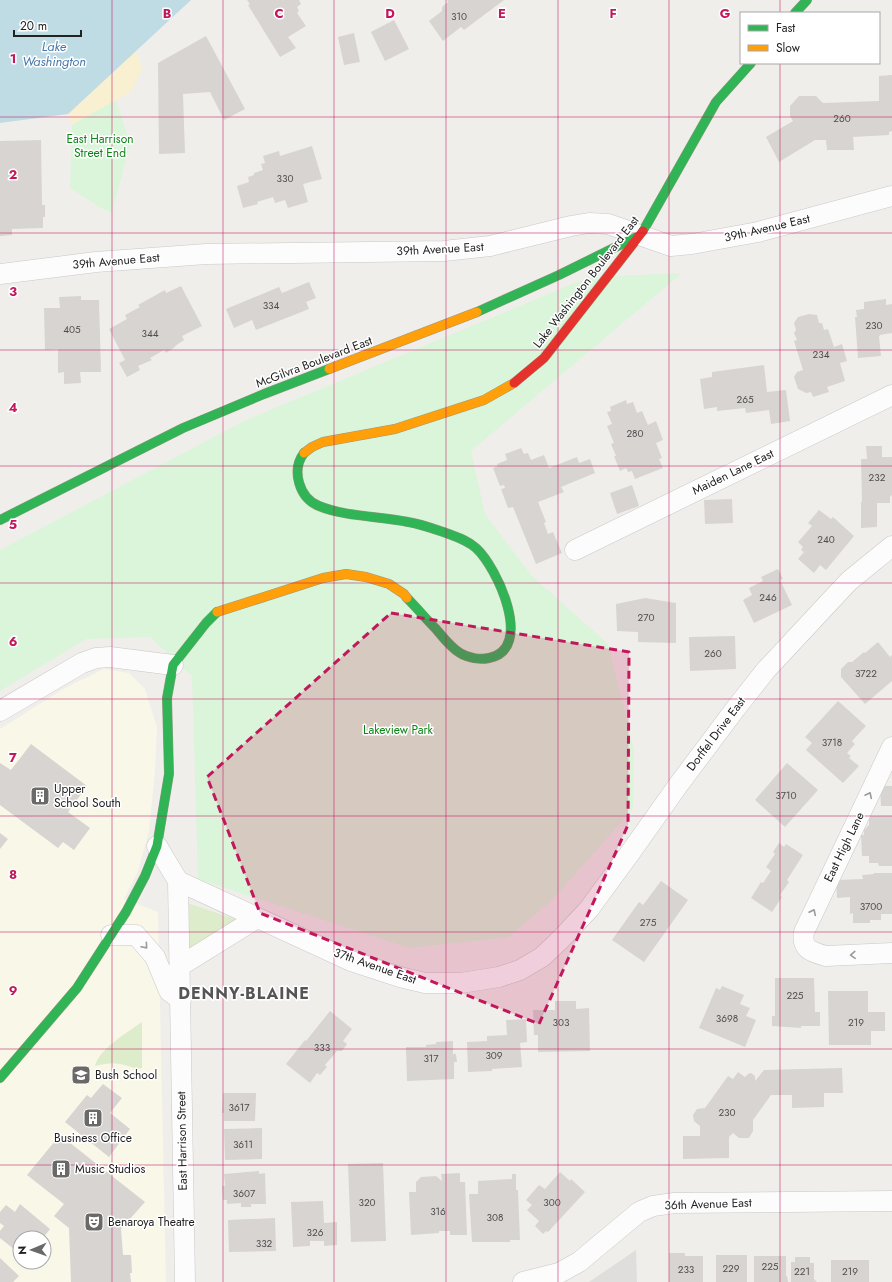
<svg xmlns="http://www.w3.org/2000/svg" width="892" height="1282" viewBox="0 0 892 1282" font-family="Jost,sans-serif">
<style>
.residential{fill:#dfdedc}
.education{fill:#f8f7e8;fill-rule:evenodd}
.grass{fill:#ddeccb}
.sand{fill:#f8f0d0}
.park{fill:#daf5da}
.water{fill:#bfdbe3}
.building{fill:#d7d4d2}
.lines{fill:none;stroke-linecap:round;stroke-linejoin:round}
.street-casing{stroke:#c9c8c7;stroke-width:21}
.fast-casing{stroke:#999a82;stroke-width:10}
.slow-casing{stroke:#999a82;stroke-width:10}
.jam-casing{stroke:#999a82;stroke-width:10}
.street{stroke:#fdfcfc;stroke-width:20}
.fast{stroke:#30b455;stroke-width:9}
.slow{stroke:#ff9f0a;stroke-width:9}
.jam{stroke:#e5322d;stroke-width:9}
.oneway{stroke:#9a9a9a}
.marked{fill:#c2185b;fill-opacity:0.2;stroke:#c2185b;stroke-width:3;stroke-dasharray:8 5;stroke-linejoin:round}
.grid{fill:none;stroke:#c2185b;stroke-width:1;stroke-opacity:0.55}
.labels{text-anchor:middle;stroke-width:3;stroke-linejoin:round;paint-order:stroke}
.number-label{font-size:10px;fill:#4f4e4e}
.park-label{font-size:12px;fill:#0c8416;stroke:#fff}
.street-label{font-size:12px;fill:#222;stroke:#fff}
.poi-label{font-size:12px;fill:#222;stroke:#fff;text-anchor:start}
.water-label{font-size:13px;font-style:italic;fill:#4a7aab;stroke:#fff}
.district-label{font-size:16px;font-weight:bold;letter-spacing:1px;fill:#555;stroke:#fff}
.grid-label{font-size:13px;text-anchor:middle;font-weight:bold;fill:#c2185b;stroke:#fff;stroke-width:3;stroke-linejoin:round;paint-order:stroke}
</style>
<rect width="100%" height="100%" fill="#f0eeeb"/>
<path class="residential" d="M636,1250L637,1282H589Z"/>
<path class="education" d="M104,669L129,673L145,689L157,727L155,771L149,831L138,871L124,899L158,912L166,1282H0V729L65,688ZM20,1238H44V1262H20Z"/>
<path class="grass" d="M188,903L237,920L189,948Z
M142,1022V1068C135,1070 128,1065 120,1064C111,1062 103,1064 95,1066C99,1049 128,1032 142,1022Z"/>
<path class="sand" d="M136,51L142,69L132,91L72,125L68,114Z"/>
<path class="park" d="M116,100L130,144L112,213L101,208L70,188L72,125Z
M682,273L471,451L485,514L532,576L608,644L634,749L633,809L553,899L509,937L409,948L198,879L192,676L150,637L86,639L0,691V550L244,421L589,277Z"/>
<path class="water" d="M0,0H191L68,114L0,123Z"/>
<path class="building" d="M247,0H299L301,4L297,7L299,11L297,13L306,26L288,37L296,48L280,57L248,5L250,4Z
M447,0H504L464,30L461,27L443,41L429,21L442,11V7L448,2Z
M394,20L409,49L385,61L371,32Z
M354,33L360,62L344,65L338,37Z
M206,36L245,109L224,120L210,92L183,94L185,153L159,154L158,63Z
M892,75V131L889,132V135L853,137L854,150H827L826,140H815L779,162L766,137L793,121L790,116V106L799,96H816L823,103L879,101V76Z
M41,140L42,205H45V217H43V228L12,229V235L0,236V141Z
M312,146L322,179L303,184L308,202L288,208L285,200L275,203L273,197L257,202L258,204L243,208L237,186L249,182L248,177L254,175V173L263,170L261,164L265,163L263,156L279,151L280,156Z
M309,282L316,298L306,302L309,309L256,330L252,320L234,328L226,309L279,287L282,293Z
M181,286L202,326L182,336L184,340L175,346V347L166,353L164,350L150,358L152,360L138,366L140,370L127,377L119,363L125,360L109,329L127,319L125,315L140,307L138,305L165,290L166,293Z
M81,296V300H99L101,372H80L81,383L64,384V372L58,373V349L45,350L44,308H60L59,297Z
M886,299V305L892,304V333L880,335L879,337L881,356L858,358L855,317H857L856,310L864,309V302Z
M809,314L817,315L819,323H822L824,330L828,329L834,347L842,344L847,361L840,363L845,381L827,387L829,392L813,397L811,392L806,393L798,389L794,377L797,372L803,370L794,341L797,340L794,333L796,330L794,323L798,317Z
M764,365L767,392L786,390L790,421L771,424L769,410L746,413L745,408L717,411V407L704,409L700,379L712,377V372Z
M626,400L627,404L633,402L637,413L642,411L648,425L656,421L663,440L656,443L662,458L659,459L663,468L635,479L632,471L628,472L626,468L620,471L614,456H616L611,444L614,443L607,426L612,424L607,412L611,411L610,407Z
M866,446H882V457H892V495L890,497V503H877V527L861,528V502H862L861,459H867Z
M521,448L524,454L528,453L531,460L544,455L549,468L577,457L579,463L590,459L595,473L561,487L564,492L538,502L546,522L544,523L548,534L553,532L562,553L536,564L513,507L508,508L501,489L505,488L504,485L500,486L493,468L498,466L497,464L507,460L505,454Z
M632,485L639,506L617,514L610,493Z
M732,499L733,523L705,524L704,500Z
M819,510L831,519L833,517L854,536L826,570L820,565L814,573L798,559L804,552L801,550L803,547L798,542L812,526L808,523Z
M778,569L783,579L780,580L792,605L754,623L743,600L752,595L749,588L763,581L761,577Z
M645,598L676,603V643L638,642V632L617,631L616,604Z
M735,636L736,669L690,671L689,637Z
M878,642L890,657L892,655V681L865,704L841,677V669L848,662H852L864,652L865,653Z
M838,701L866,726L852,741L855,744L847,753L851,756L849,758L859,766L843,783L806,750L812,743L805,737Z
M31,744L87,786L68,812L90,828L74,850L63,842L58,848L0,805V763L11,770Z
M787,763L818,790L785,827L755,800Z
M880,786H892V806H881Z
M869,816H892V866H879L878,863H869V856H862L861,835H864V830L869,825Z
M0,833L8,839L0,849Z
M779,843L784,847L786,844L803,855L787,880L789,882L780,895L782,897L772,912L751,898L761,882L763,883L771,871L766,867L775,854L773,852Z
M874,873H892V914H881V920H870V923H853V913L850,914V897L837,898L836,880L863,879L862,875L874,874Z
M661,881L688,900L644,962L612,940L639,902L643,905Z
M775,978H814L815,1012H820V1026H801V1028L772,1026V1016H775Z
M722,986L744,995L740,1004L750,1008L746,1016L756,1020L745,1047L699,1028L716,988L720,990Z
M828,991H868V1012H885V1031H871V1045H829Z
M555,1001H576V1009L589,1008L590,1051L538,1052V1035H534L533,1010H555Z
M330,1011L352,1029L343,1041L347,1044L342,1051H337L325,1065L327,1067L320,1075L317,1073L310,1083L286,1064L305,1040L306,1041Z
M526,1019L527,1042L520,1043L522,1067L492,1069V1071L468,1072L467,1042L487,1041V1036L507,1035L506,1020Z
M453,1041V1054H456L457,1062H454V1079L407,1081L406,1047H426V1045L436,1044V1042Z
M842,1068L843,1093H824V1107L792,1108V1095H771L753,1120V1131L749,1138H739L733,1133L729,1137V1158L683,1159V1136H700V1126L694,1121L693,1115L697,1109L705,1108L728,1076L733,1079L738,1072L745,1077L748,1074L751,1073L755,1076V1081L764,1070Z
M103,1084L122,1098L110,1113L130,1129L109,1157L65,1122L87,1095L91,1098Z
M223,1093H256L255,1121H224V1113H222Z
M262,1128V1159L225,1160L224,1129Z
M60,1135L145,1202L121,1229L123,1255H131L132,1273H130L131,1282H71L69,1228L54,1216L64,1204L27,1175Z
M383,1163L386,1241L351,1242L348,1164Z
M259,1171V1174L265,1173L266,1204H251V1207H241V1203L227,1204V1200H223L222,1186H225L224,1174Z
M560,1172L570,1181L571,1179L585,1192L548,1232L546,1231L543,1234L535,1226L539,1221L527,1210L532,1205L526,1200L539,1185L545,1189Z
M460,1173V1182H465L467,1235H450V1231H439V1233L411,1235L409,1192H416V1182L421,1177L436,1176L442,1181L441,1174Z
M512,1174H516V1190H518L520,1240H510V1242H472L469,1194H478V1181L512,1179Z
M323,1201L324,1223L337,1222V1245L324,1246V1241H310V1246L293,1247L291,1202Z
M20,1204L50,1229L43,1238H20V1254L0,1238V1231L4,1226L0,1223V1212L6,1205L15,1212Z
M275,1218L276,1251L229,1252L228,1220Z
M669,1253H685V1256H703V1282H669Z
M716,1255H747V1282H716Z
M754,1256H786V1276H787L788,1282H754Z
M795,1257H810V1263H814V1279L817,1282H791V1262H795Z
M0,1258L19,1276L13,1282H0Z
M831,1260H869V1282H831Z"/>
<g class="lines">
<g class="street-casing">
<path id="street" d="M0,274L96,262L206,254L444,251L490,246L571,226L589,223L608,224L671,246L692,244L758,232L892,196
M575,550L892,395
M0,711L82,663L96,658L110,657L173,665
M892,747L804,932C801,949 811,952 826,956L892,953
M157,846L178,881L185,1282
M178,881L351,961L400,977L425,983H461L499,977L520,970L542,957L560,940L589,909L630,853L679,784L736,708L766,670L849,581L892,546
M111,935H136L155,957L169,991L181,1000
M180,966L257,918
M523,1282L559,1273L579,1262L639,1212L653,1206L674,1203L892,1201"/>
</g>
<g class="fast-casing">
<path id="fast" d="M795,13L807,0
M643,231L716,102L751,63
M477,312L559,275L636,237
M304,453C291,470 299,498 319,506C346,517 380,516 408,522C421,524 434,529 446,533C457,537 467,540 476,548C497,567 535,649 489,658C480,660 468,658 460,653C450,647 443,637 436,629C426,619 417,608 407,598
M0,520L183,428L264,394L329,369
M0,1078L77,988L126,912L145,876L157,846L169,774L167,698L173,665L206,623L217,612"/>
</g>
<g class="slow-casing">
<path id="slow" d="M329,369L477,312
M304,453L312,447L323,442L395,429L484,400L514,383
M217,612L323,578L346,574L366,577L389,584L404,594L407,598"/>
</g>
<g class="jam-casing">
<path id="jam" d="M514,383L544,358L643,231"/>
</g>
<use href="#street" class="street"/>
<use href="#fast" class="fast"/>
<use href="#slow" class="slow"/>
<use href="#jam" class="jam"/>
</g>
<defs><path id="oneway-chevron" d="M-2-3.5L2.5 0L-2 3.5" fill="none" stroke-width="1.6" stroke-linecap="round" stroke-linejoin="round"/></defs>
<g class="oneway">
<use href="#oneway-chevron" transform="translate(869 795) rotate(-64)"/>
<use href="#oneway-chevron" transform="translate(813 912) rotate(-64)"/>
<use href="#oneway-chevron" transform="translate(145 946) rotate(49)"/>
<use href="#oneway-chevron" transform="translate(853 955) rotate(177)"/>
</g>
<path class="marked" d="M391,613L629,652L628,825L539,1024L260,913L207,777Z"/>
<path class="grid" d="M112,0V1282M223,0V1282M334,0V1282M446,0V1282M558,0V1282M669,0V1282M780,0V13M780,63V1282M0,117H892M0,233H892M0,350H892M0,466H892M0,583H892M0,699H892M0,816H892M0,932H892M0,1049H892M0,1165H892"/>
<defs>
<g id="building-square" transform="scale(1)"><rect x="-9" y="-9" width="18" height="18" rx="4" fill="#6a6968" stroke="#fff"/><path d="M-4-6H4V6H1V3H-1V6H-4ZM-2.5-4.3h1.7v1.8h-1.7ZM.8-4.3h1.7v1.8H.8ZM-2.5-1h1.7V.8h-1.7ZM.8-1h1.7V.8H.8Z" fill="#fff"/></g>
<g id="school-square" transform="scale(1)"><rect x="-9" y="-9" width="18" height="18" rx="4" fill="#6a6968" stroke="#fff"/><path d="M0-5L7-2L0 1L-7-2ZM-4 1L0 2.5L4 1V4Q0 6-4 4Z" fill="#fff"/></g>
<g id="theatre-square" transform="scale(1)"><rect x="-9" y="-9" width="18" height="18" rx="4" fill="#6a6968" stroke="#fff"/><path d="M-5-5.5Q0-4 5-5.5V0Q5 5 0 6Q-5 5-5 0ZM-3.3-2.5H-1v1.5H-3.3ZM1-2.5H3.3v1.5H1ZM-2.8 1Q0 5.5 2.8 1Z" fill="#fff"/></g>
</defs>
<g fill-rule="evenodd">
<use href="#building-square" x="40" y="796"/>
<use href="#school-square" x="81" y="1075"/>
<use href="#building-square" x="93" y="1118"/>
<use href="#building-square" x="61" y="1169"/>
<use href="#theatre-square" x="94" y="1222"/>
</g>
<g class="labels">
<g class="number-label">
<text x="459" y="20">310</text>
<text x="842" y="122">260</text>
<text x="285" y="182">330</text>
<text x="271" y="309">334</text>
<text x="874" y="329">230</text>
<text x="72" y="333">405</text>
<text x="150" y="337">344</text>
<text x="821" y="358">234</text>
<text x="745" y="403">265</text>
<text x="635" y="437">280</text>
<text x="877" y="481">232</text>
<text x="826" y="543">240</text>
<text x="768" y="601">246</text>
<text x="646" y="621">270</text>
<text x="713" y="657">260</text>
<text x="866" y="677">3722</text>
<text x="832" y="746">3718</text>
<text x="786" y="799">3710</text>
<text x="871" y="910">3700</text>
<text x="648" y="926">275</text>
<text x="795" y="999">225</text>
<text x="727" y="1022">3698</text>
<text x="561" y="1026">303</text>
<text x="856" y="1026">219</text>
<text x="322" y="1051">333</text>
<text x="494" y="1059">309</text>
<text x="431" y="1062">317</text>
<text x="239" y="1111">3617</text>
<text x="727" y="1116">230</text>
<text x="243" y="1148">3611</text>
<text x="244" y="1197">3607</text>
<text x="367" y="1206">320</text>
<text x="552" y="1206">300</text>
<text x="438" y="1215">316</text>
<text x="495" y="1221">308</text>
<text x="315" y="1236">326</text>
<text x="264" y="1247">332</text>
<text x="770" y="1270">225</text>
<text x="731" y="1272">229</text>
<text x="686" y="1273">233</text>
<text x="802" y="1275">221</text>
<text x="850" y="1275">219</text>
</g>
<g class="park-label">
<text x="100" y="143">East Harrison<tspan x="100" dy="14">Street End</tspan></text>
<text x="398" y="734">Lakeview Park</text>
</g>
<g class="street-label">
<text transform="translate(767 228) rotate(-13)" y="4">39th Avenue East</text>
<text transform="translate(440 249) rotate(-3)" y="4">39th Avenue East</text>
<text transform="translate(116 261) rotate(-5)" y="4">39th Avenue East</text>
<text transform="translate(586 282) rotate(-52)" y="4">Lake Washington Boulevard East</text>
<text transform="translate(314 362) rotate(-21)" y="4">McGilvra Boulevard East</text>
<text transform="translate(733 472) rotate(-26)" y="4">Maiden Lane East</text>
<text transform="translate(716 734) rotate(-53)" y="4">Dorffel Drive East</text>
<text transform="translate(844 847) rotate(-64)" y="4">East High Lane</text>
<text transform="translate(375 966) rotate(19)" y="4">37th Avenue East</text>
<text transform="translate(182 1141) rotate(-91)" y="4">East Harrison Street</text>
<text transform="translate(708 1204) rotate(-2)" y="4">36th Avenue East</text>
</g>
<g class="poi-label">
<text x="54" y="793">Upper<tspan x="54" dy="14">School South</tspan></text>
<text x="95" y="1079">Bush School</text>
<text x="93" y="1142" text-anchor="middle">Business Office</text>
<text x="75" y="1173">Music Studios</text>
<text x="108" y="1226">Benaroya Theatre</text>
</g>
<g class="water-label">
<text x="54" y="51">Lake<tspan x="54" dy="15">Washington</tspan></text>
</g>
<g class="district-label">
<text x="244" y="999">DENNY-BLAINE</text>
</g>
</g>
<g class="grid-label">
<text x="167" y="18">B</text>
<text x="279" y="18">C</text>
<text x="390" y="18">D</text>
<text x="502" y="18">E</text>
<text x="613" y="18">F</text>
<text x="725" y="18">G</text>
<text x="13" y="63">1</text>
<text x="13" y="179">2</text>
<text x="13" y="296">3</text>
<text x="13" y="412">4</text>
<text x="13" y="529">5</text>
<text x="13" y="646">6</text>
<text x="13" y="762">7</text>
<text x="13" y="879">8</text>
<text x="13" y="995">9</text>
</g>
<rect x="740" y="12" width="140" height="52" fill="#ffffff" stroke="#a7a7a7"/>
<rect x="748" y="25" width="20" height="6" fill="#30b455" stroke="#a7a7a7"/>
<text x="776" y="32" font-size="12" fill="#222222">Fast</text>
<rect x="748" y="45" width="20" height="6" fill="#ff9f0a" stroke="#a7a7a7"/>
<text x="776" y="52" font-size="12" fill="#222222">Slow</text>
<g transform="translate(32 1250) rotate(268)"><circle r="19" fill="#ffffff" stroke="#a7a7a7"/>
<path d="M0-3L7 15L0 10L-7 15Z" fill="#6a6968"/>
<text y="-6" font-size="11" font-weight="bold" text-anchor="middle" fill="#222222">N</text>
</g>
<path d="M14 30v6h67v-6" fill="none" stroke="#222222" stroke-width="2"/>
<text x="20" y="30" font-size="12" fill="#222222" stroke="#ffffff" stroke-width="3" paint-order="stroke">20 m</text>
</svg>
